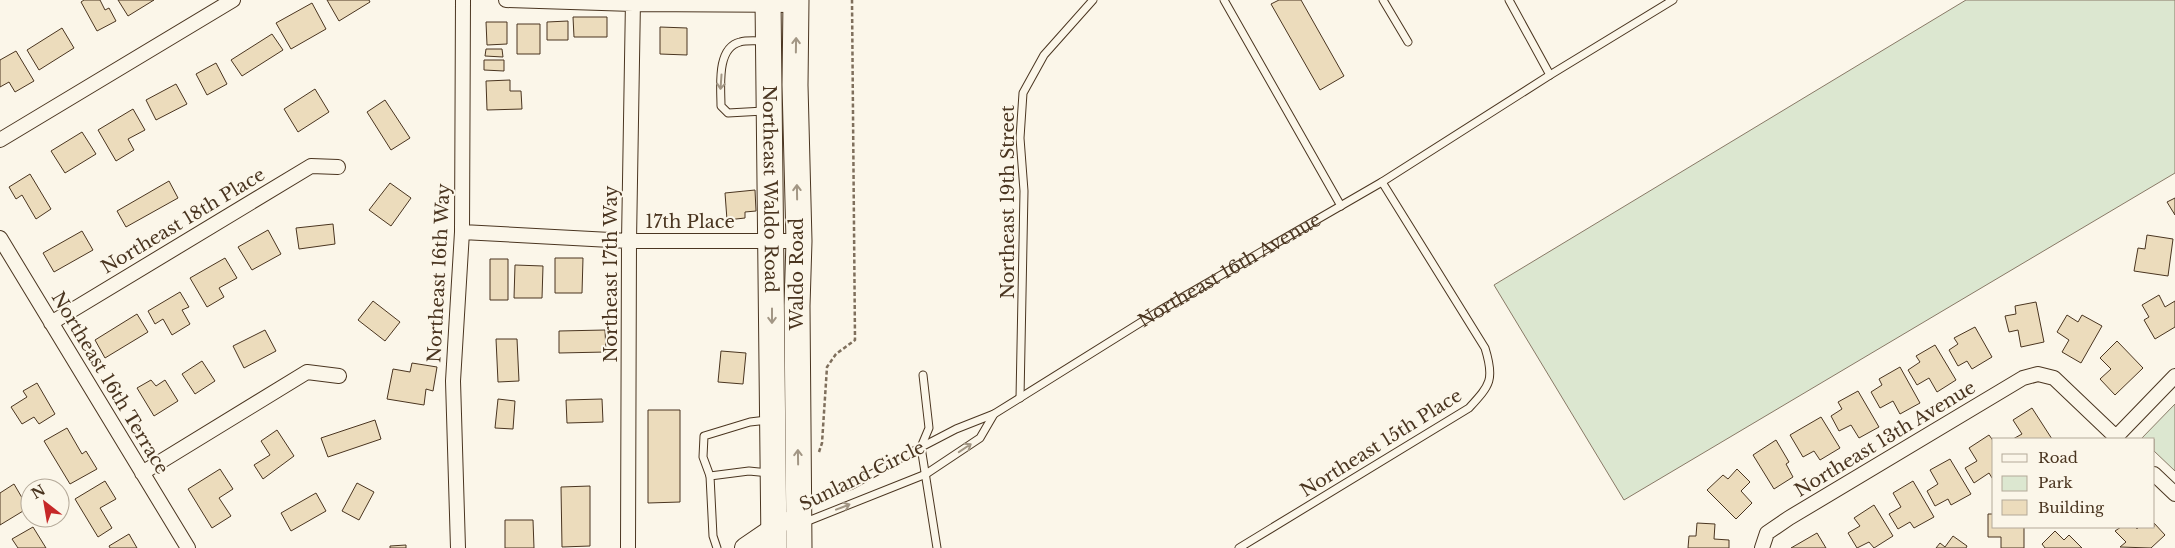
<svg xmlns="http://www.w3.org/2000/svg" width="2175" height="548" viewBox="0 0 2175 548" font-family="'Libre Baskerville',serif">
<style>
.green{fill:#dce7d0;stroke:#887966}
.building{fill:#ecdcbc;stroke:#4a3520}
.lines{fill:none;stroke-linecap:round;stroke-linejoin:round}
.lane-casing{stroke:#4a3520;stroke-width:9}
.street-casing{stroke:#4a3520;stroke-width:16}
.secondary-casing{stroke:#4a3520;stroke-width:22}
.highway-casing{stroke:#4a3520;stroke-width:27}
.path{stroke:#7f6f5c;stroke-width:2.5;stroke-dasharray:4 2.5;stroke-linecap:butt}
.lane{stroke:#fbf6e9;stroke-width:7}
.street{stroke:#fbf6e9;stroke-width:14}
.secondary{stroke:#fbf6e9;stroke-width:20}
.highway{stroke:#fbf6e9;stroke-width:25}
.oneway{stroke:#a29684}
.labels{text-anchor:middle;stroke-width:4;stroke-linejoin:round;paint-order:stroke}
.street-label{font-size:18px;fill:#4a3520;stroke:#fbf6e9}
</style>
<rect width="100%" height="100%" fill="#fbf6e9"/>
<path class="green" d="M1966,0H2175V173L1624,500L1494,285Z
M2175,404V471L2154,451V439H2141Z"/>
<path class="building" d="M84,0H100L105,10L109,8L116,21L97,31L81,2Z
M118,0H154L128,16Z
M327,0H369L370,2L339,21Z
M1279,0H1301L1344,76L1320,90L1271,4Z
M312,3L326,29L291,49L276,23Z
M573,17H607V37H574Z
M568,21V40H547V22Z
M486,22H507V44L487,45Z
M517,24H540V54H517Z
M660,27L687,28V55L660,54Z
M62,28L74,48L39,70L27,50Z
M272,34L283,50L242,76L231,60Z
M486,49H502L503,57L485,56Z
M16,51L34,81L15,92L9,82L0,87V60Z
M484,60H504V71L484,70Z
M216,63L227,84L207,95L196,74Z
M510,80V91H521L522,109L487,110L486,81Z
M176,84L187,104L156,120L146,100Z
M315,89L329,112L298,132L284,109Z
M385,100L410,138L391,150L367,112Z
M133,109L145,130L128,139L134,150L116,161L98,130Z
M82,132L96,154L65,173L51,151Z
M30,174L51,209L36,219L22,195L16,199L9,187Z
M169,181L178,198L126,227L117,211Z
M390,183L411,198L391,226L369,210Z
M755,190L756,211L745,212V218L727,220L725,193Z
M2175,198V215L2167,202Z
M333,224L335,244L299,249L296,228Z
M268,230L281,254L252,270L238,247Z
M82,231L93,250L54,272L43,253Z
M2147,235L2173,239L2168,276L2134,271L2138,248L2145,249Z
M225,258L237,278L219,288L224,297L207,307L190,278Z
M555,258H583L582,293H555Z
M490,259H508V300H490Z
M515,265L543,266L542,298H514Z
M180,292L189,307L182,310L190,324L172,335L163,319L155,324L148,311Z
M2159,295L2165,307L2175,301V327L2155,339L2144,320L2149,317L2142,305Z
M373,301L400,322L385,341L358,320Z
M2036,302L2044,342L2021,347L2018,330L2009,332L2005,316L2016,314L2015,306Z
M137,314L148,332L105,358L95,340Z
M2067,315L2078,322L2082,315L2102,326L2081,363L2062,352L2069,340L2057,332Z
M1975,327L1992,357L1972,369L1967,361L1958,366L1949,350L1958,344L1954,338Z
M265,330L276,351L244,368L233,346Z
M605,330L606,352L559,353V331Z
M496,339H517L519,381L498,382Z
M2117,341L2143,368L2115,395L2100,379L2111,369L2100,358Z
M1935,345L1956,380L1937,392L1929,378L1917,385L1908,370L1920,362L1916,356Z
M721,351L746,353L743,384L718,382Z
M202,361L215,381L195,394L182,374Z
M412,363L437,367L433,391L426,389L424,405L387,399L393,369L410,372Z
M1900,367L1920,403L1900,414L1893,401L1880,408L1871,392L1882,385L1879,379Z
M151,380L156,386L165,380L178,401L154,416L137,388Z
M37,383L55,414L39,424L34,417L22,424L11,407L27,397L23,391Z
M1858,391L1879,427L1859,438L1851,425L1839,431L1831,416L1842,409L1838,402Z
M498,399L515,401L513,429L495,428Z
M602,399L603,422L567,423L566,400Z
M2032,408L2052,439H2013L2022,434L2013,420Z
M648,410H680V502L648,503Z
M1821,417L1840,448L1820,460L1814,451L1803,457L1790,435Z
M375,420L381,439L328,457L321,438Z
M67,428L82,454L86,451L97,469L70,484L44,441Z
M277,430L294,456L263,479L254,465L270,455L261,441Z
M1989,435L1994,442V481L1989,473L1974,483L1965,468L1977,461L1969,448Z
M1776,440L1789,462L1786,464L1793,477L1774,489L1753,455Z
M1950,459L1971,494L1951,505L1948,499L1935,506L1927,491L1938,484L1930,470Z
M220,469L233,489L219,498L231,516L212,528L188,489Z
M1737,469L1750,482L1741,491L1752,503L1736,519L1707,490L1723,475L1728,479Z
M105,481L116,499L100,508L112,528L98,537L75,499Z
M1913,481L1934,517L1914,528L1910,522L1898,529L1889,514L1901,507L1893,493Z
M357,483L374,492L359,520L342,511Z
M14,484L28,508L0,525V493Z
M590,486V546L562,547L561,487Z
M316,493L326,511L291,531L281,513Z
M1874,505L1893,536L1874,548L1869,542L1857,548L1848,533L1860,526L1854,518Z
M1988,514H1994V527H2024V548H2001V537H1988Z
M505,520H533L534,548H505Z
M1697,523L1715,524L1714,539L1729,540V548H1688L1689,536H1696Z
M2154,523L2165,535L2151,548L2120,547L2126,542L2115,531L2121,527H2135L2137,529L2139,527H2154Z
M33,527L46,548H18L12,539Z
M2055,531L2064,540L2069,535L2082,548H2045L2042,544Z
M1817,533L1826,548H1791Z
M129,534L137,548H110L109,546Z
M1953,536L1967,546L1966,548H1936L1940,543L1945,547Z
M406,545V548H390V546Z"/>
<g class="lines">
<g class="lane-casing">
<g id="lane">
<path d="M1224,0L1341,206"/>
<path d="M1383,0L1408,42"/>
<path d="M1509,0L1550,75"/>
<path d="M764,41C756,41 747,40 740,42C716,48 721,87 721,106L728,113L766,111"/>
<path d="M1020,398L1024,191L1020,138L1023,93L1044,55L1093,0"/>
<path d="M921,447L937,548"/>
<path d="M921,447L929,428L923,375"/>
<path d="M710,476L703,457L704,436L750,422L767,420"/>
<path d="M803,504L852,485L908,454L956,429L994,414"/>
<path id="s1" d="M803,523L926,474L980,438L994,414L1159,311L1382,182L1550,75L1673,0"/>
<path d="M717,548L713,536L710,476L749,471L769,473"/>
<path d="M1239,548L1469,408C1490,385 1495,380 1485,348L1382,182"/>
</g>
</g>
<g class="street-casing">
<path id="street" d="M506,0L633,4L796,5
M0,140L233,0
M462,232L629,241H799
M0,238L188,548
M51,323L311,166L338,167
M2116,437L2175,376
M142,473L307,372L339,376
M2154,474L2175,494
M458,548L453,381L462,232L463,0
M628,548L629,241L633,0
M1762,548L1767,533L1789,518L2023,378L2038,374L2054,378L2118,439"/>
</g>
<g class="secondary-casing">
<path id="secondary" d="M745,548L773,529L782,521"/>
</g>
<g class="highway-casing">
<g id="highway">
<path id="s2" d="M768,0L774,548"/>
<path d="M796,0L795,85L799,241L797,306L799,548"/>
</g>
</g>
<path class="path" d="M819,452L822,443L827,367L836,354L855,340L852,0"/>
<use href="#lane" class="lane"/>
<use href="#street" class="street"/>
<use href="#secondary" class="secondary"/>
<use href="#highway" class="highway"/>
</g>
<defs><path id="oneway-shaft" d="M-6 0H5M1.5-3L5.5 0L1.5 3" fill="none" stroke-width="1.6" stroke-linecap="round" stroke-linejoin="round" transform="scale(1.25)"/></defs>
<g class="oneway">
<use href="#oneway-shaft" transform="translate(796 45) rotate(-89)"/>
<use href="#oneway-shaft" transform="translate(721 82) rotate(94)"/>
<use href="#oneway-shaft" transform="translate(797 192) rotate(-91)"/>
<use href="#oneway-shaft" transform="translate(772 316) rotate(90)"/>
<use href="#oneway-shaft" transform="translate(965 448) rotate(-34)"/>
<use href="#oneway-shaft" transform="translate(798 457) rotate(-91)"/>
<use href="#oneway-shaft" transform="translate(843 507) rotate(-21)"/>
</g>
<g class="labels">
<g class="street-label">
<text dy="6" stroke="none"><textPath href="#s2" startOffset="189">Northeast Waldo Road</textPath></text>
<text transform="translate(1008 202) rotate(-90)" y="6">Northeast 19th Street</text>
<text transform="translate(183 221) rotate(-31)" y="6">Northeast 18th Place</text>
<text x="690" y="228">17th Place</text>
<text dy="6" stroke="none"><textPath href="#s1" startOffset="501">Northeast 16th Avenue</textPath></text>
<text transform="translate(439 273) rotate(-87)" y="6">Northeast 16th Way</text>
<text transform="translate(611 274) rotate(-90)" y="6">Northeast 17th Way</text>
<text transform="translate(797 274) rotate(-90)" y="6">Waldo Road</text>
<text transform="translate(110 383) rotate(59)" y="6">Northeast 16th Terrace</text>
<text transform="translate(1885 439) rotate(-31)" y="6">Northeast 13th Avenue</text>
<text transform="translate(1381 443) rotate(-32)" y="6">Northeast 15th Place</text>
<text transform="translate(862 476) rotate(-26)" y="6">Sunland Circle</text>
</g>
</g>
<rect x="1992" y="438" width="162" height="90" fill="#fbf6e9" stroke="#b4a999"/>
<rect x="2002" y="454" width="25" height="8" fill="#fbf6e9" stroke="#b4a999"/>
<text x="2038" y="463" font-size="15" fill="#4a3520">Road</text>
<rect x="2002" y="476" width="25" height="15" fill="#dce7d0" stroke="#b4a999"/>
<text x="2038" y="488" font-size="15" fill="#4a3520">Park</text>
<rect x="2002" y="500" width="25" height="15" fill="#ecdcbc" stroke="#b4a999"/>
<text x="2038" y="513" font-size="15" fill="#4a3520">Building</text>
<g transform="translate(45 503) rotate(329)"><circle r="24" fill="#fbf6e9" stroke="#b4a999"/>
<path d="M0-4L9 19L0 12L-9 19Z" fill="#c62828"/>
<text y="-8" font-size="14" font-weight="bold" text-anchor="middle" fill="#4a3520">N</text>
</g>
</svg>
